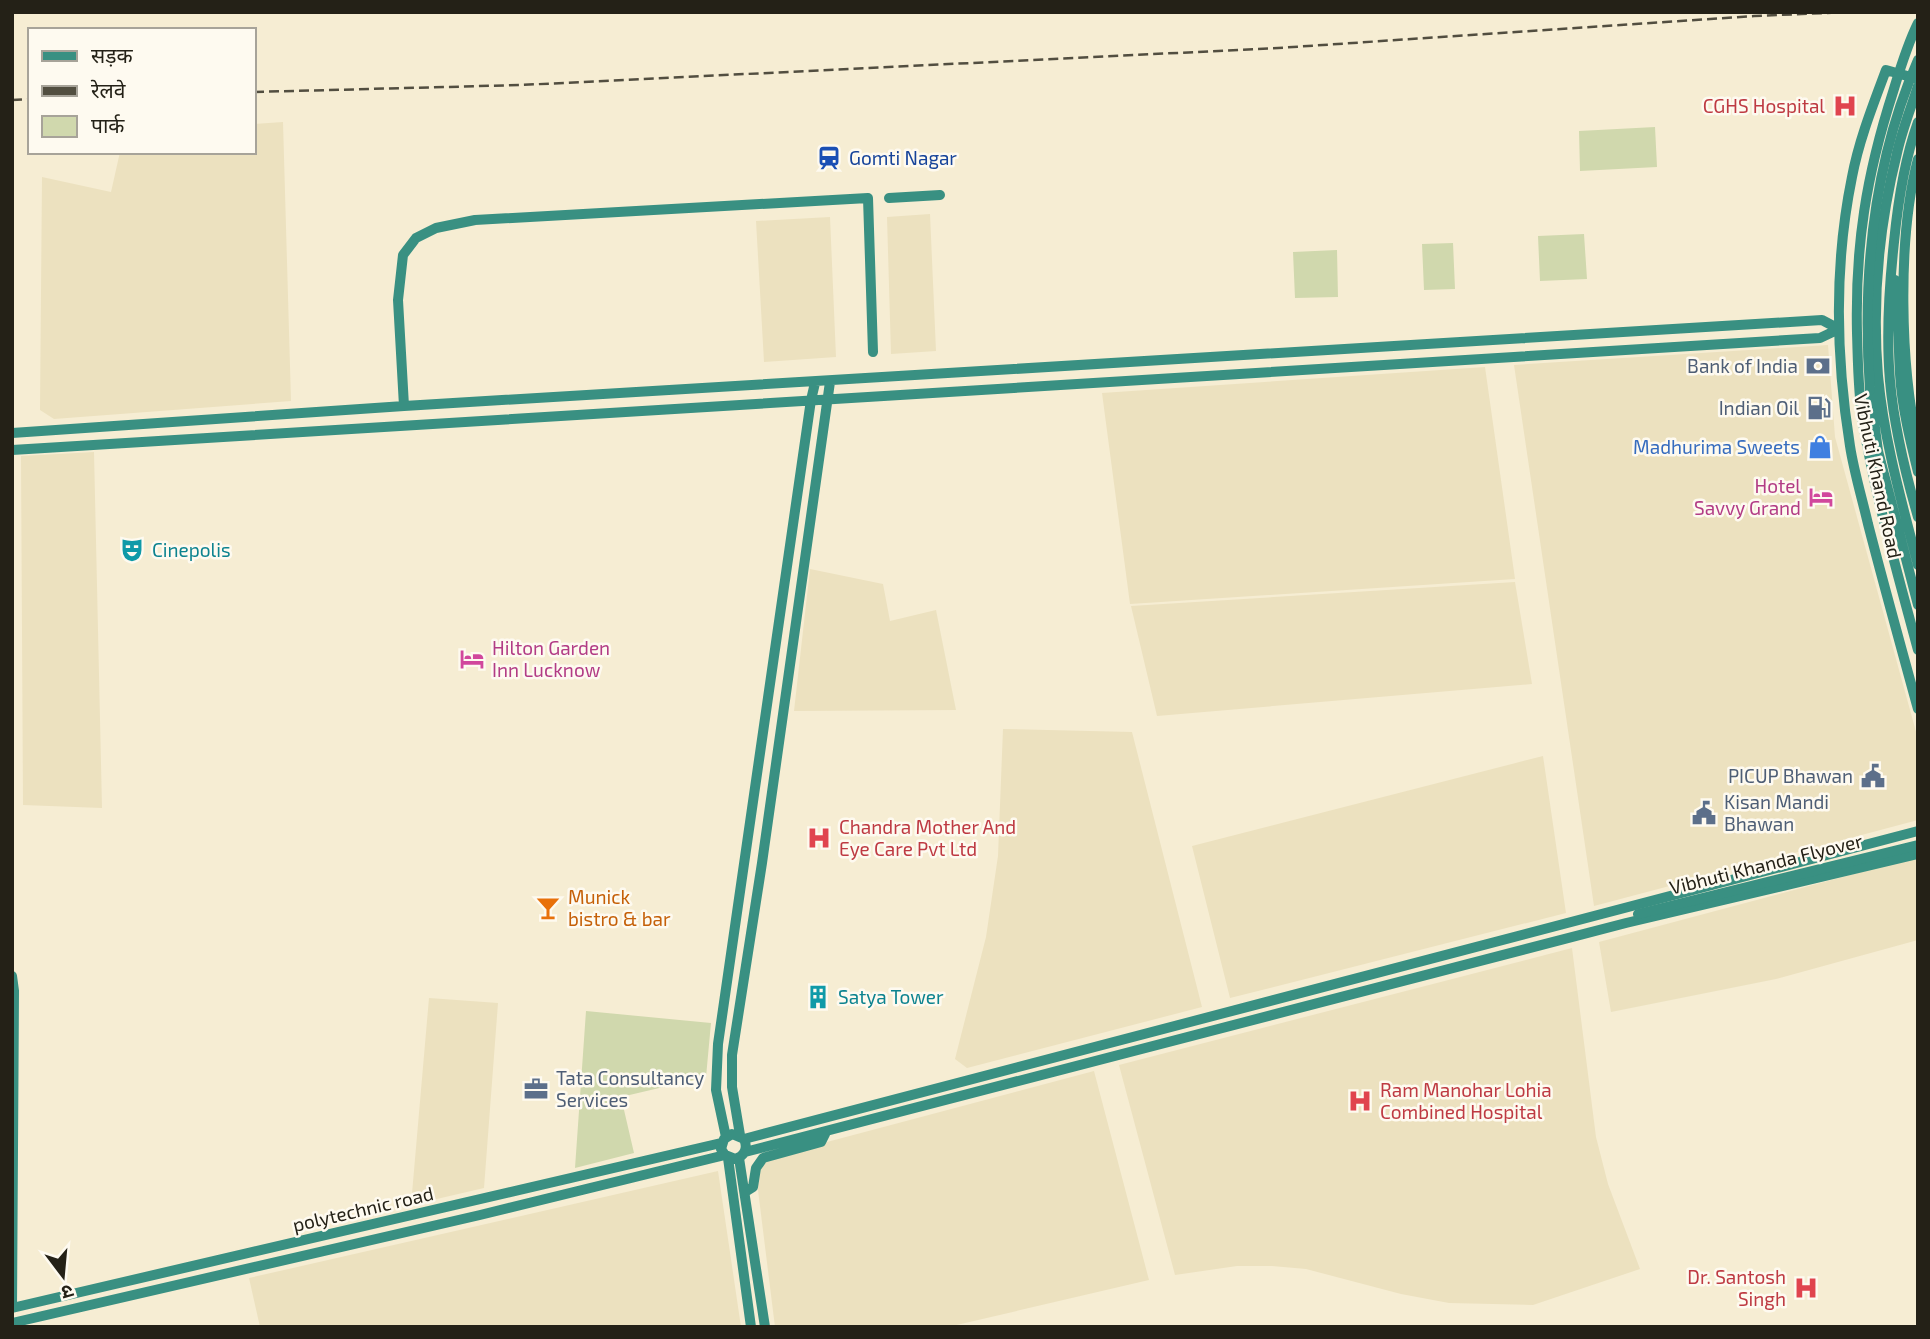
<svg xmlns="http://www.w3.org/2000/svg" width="1930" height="1339" viewBox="0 0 1930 1339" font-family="'Exo 2','Noto Sans Devanagari',sans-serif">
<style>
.built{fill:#ece1bf}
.green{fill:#d0d8ad}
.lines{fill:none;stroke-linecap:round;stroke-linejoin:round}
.secondary{stroke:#399082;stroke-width:10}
.rail{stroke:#524e40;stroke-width:2.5;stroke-dasharray:10 5;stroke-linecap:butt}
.secondary-bridge{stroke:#399082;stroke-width:10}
.labels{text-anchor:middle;stroke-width:5;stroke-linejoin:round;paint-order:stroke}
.health-label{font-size:19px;fill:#be3a42;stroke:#fefaf0;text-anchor:end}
.transit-label{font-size:19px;fill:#164399;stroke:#fefaf0;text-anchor:start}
.service-label{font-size:19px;fill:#4e5e75;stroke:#fefaf0;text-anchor:end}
.shop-label{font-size:19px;fill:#366cbe;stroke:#fefaf0;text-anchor:end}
.street-label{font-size:19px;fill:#242117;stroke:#fefaf0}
.hotel-label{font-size:19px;fill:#b23c85;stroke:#fefaf0;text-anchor:end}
.culture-label{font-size:19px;fill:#0d838f;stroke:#fefaf0;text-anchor:start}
.food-label{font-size:19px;fill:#c56008;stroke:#fefaf0;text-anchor:start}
</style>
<rect width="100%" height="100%" fill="#f6edd3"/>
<path class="built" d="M283,122L291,401L54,419L40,410L42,177L111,192L120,152H254V124Z
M930,214L936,351L891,354L887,217Z
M830,217L836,357L764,362L756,221Z
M1828,345L1835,437L1918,739V820L1594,906L1514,365Z
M1485,367L1515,579L1130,604L1102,393Z
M94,452L102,808L23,805L21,456Z
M810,569L883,584L890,621L936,610L956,710L794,711Z
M1515,582L1532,684L1157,716L1131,606Z
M1003,729L1132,732L1202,1007L967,1068L955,1059L986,937L998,856Z
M1543,756L1566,913L1230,998L1192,846Z
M1918,857V940L1776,979L1611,1012L1599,942Z
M1572,948L1596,1137L1608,1184L1640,1269L1533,1305L1449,1303L1401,1294L1306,1269L1272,1266H1237L1175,1275L1119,1065Z
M429,998L498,1003L484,1188L411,1205Z
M1094,1071L1149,1280L948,1327H775L756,1174L763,1159Z
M718,1171L741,1327H260L249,1278Z"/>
<path class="green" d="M1655,127L1657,167L1580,171L1579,131Z
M1584,234L1587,279L1540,281L1538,236Z
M1453,243L1455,289L1424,290L1422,244Z
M1337,250L1338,297L1295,298L1293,252Z
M586,1011L711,1023L706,1077L621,1097L634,1153L575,1168Z"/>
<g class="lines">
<path class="secondary" d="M1918,79L1886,70C1873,105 1859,140 1852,177C1834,265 1836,358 1850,446C1854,472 1862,498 1868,524C1884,586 1901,647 1918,709
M1918,86C1911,108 1902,130 1897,153C1879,225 1872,302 1878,376C1884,441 1902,503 1918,565
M1918,122C1904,161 1898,201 1894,242C1889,288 1886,335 1890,381C1894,427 1905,472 1918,517
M1918,159C1897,239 1900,366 1918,446
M889,198L940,195
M1895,280C1899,311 1898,342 1900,374C1902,407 1910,440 1918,472
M1870,390L1878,451L1918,605
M404,406L398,300L403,255L416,238L436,228L475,220L868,198L873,352
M12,433L404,406L1822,320L1839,329
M12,450L1820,338L1839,329
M12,976L14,991L12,1308
M740,1135L732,1087V1055L762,863L830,382
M726,1137L716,1090L718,1044L811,400L815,383
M744,1139L1918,831
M745,1152L1626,923L1918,854
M728,1158L751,1327
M739,1158L765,1327
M745,1192L753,1187L756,1168L763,1158L821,1142L826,1132
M12,1308L721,1143
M12,1323L480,1215L725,1155L735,1159C745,1156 748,1148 744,1139L732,1134L724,1139L721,1149L725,1155"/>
<path class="rail" d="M254,92L521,85L1278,48L1754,16L1851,12
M12,100L30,99"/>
<path class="secondary-bridge" d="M1918,23C1907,45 1900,69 1893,92C1866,176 1855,246 1857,333C1858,363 1858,393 1863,423C1876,499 1898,575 1918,650
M1870,390C1862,277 1872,165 1918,60
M1638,914L1918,845"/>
</g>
<defs>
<g id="hospital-bare" transform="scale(1.89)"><path d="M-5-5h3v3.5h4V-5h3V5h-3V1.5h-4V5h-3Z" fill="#e0444e" stroke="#fefaf0" stroke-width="2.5" paint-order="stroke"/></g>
<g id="station-bare" transform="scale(1.89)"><path d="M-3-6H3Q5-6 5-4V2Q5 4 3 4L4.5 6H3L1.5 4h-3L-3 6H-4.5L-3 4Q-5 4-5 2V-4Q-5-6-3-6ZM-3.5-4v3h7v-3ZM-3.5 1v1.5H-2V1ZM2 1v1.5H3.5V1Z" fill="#1a4fb4" stroke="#fefaf0" stroke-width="2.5" paint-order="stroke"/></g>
<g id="bank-bare" transform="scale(1.89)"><path d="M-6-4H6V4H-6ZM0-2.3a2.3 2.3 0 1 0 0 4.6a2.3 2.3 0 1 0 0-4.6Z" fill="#5c6f8a" stroke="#fefaf0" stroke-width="2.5" paint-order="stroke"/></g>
<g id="fuel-bare" transform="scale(1.89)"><path d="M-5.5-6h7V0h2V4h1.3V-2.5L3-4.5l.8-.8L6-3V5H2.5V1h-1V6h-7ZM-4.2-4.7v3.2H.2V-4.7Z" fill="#5c6f8a" stroke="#fefaf0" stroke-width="2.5" paint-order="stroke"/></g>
<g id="shop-bare" transform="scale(1.89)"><path d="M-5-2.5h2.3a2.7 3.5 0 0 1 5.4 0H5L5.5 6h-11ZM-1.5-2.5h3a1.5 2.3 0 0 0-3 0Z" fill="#3f7fe0" stroke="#fefaf0" stroke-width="2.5" paint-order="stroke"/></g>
<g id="hotel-bare" transform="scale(1.89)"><path d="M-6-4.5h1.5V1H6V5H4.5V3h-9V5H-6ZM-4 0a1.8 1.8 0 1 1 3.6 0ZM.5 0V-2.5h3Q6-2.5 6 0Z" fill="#d1479c" stroke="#fefaf0" stroke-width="2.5" paint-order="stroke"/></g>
<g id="theatre-bare" transform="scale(1.89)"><path d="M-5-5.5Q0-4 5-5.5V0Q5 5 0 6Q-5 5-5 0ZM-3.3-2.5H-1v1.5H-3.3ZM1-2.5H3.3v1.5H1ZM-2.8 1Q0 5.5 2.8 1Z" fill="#0f9aa8" stroke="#fefaf0" stroke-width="2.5" paint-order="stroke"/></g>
<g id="civic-bare" transform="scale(1.89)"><path d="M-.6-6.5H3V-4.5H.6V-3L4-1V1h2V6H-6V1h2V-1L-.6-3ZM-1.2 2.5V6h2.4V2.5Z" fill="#5c6f8a" stroke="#fefaf0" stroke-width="2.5" paint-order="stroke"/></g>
<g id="bar-bare" transform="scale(1.89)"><path d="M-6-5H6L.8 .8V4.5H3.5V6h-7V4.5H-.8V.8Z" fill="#e8710a" stroke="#fefaf0" stroke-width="2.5" paint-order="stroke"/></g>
<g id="building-bare" transform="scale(1.89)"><path d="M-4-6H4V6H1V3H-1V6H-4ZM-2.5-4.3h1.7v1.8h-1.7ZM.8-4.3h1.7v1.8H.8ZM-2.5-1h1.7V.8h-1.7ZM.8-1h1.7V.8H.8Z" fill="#0f9aa8" stroke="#fefaf0" stroke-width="2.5" paint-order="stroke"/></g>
<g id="office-bare" transform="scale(1.89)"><path d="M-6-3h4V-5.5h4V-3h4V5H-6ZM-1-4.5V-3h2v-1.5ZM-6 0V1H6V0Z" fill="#5c6f8a" stroke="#fefaf0" stroke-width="2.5" paint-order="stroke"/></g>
</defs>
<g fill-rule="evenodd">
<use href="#hospital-bare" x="1845" y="106"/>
<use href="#station-bare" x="829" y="158"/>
<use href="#bank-bare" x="1818" y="366"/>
<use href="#fuel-bare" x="1819" y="408"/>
<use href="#shop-bare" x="1820" y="447"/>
<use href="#hotel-bare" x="1821" y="497"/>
<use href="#theatre-bare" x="132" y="550"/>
<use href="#hotel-bare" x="472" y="659"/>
<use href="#civic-bare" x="1873" y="776"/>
<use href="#civic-bare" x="1704" y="813"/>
<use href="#hospital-bare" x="819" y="838"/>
<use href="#bar-bare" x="548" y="908"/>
<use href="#building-bare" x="818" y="997"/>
<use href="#office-bare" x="536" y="1089"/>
<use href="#hospital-bare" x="1360" y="1101"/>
<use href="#hospital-bare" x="1806" y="1288"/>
</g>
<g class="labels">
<g class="health-label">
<text x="1825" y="113">CGHS Hospital</text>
<text x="839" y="834" text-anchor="start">Chandra Mother And<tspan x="839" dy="22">Eye Care Pvt Ltd</tspan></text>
<text x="1380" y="1097" text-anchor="start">Ram Manohar Lohia<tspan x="1380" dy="22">Combined Hospital</tspan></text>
<text x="1786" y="1284">Dr. Santosh<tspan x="1786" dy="22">Singh</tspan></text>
</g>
<g class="transit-label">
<text x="849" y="165">Gomti Nagar</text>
</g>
<g class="service-label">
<text x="1798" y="373">Bank of India</text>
<text x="1799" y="415">Indian Oil</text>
<text x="1853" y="783">PICUP Bhawan</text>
<text x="1724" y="809" text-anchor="start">Kisan Mandi<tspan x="1724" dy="22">Bhawan</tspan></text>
<text x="556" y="1085" text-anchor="start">Tata Consultancy<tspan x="556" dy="22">Services</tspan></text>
</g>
<g class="shop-label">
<text x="1800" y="454">Madhurima Sweets</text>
</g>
<g class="street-label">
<text transform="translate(1878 476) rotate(78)" y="7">Vibhuti Khand Road</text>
<text transform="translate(1766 864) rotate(-14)" y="7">Vibhuti Khanda Flyover</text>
<text transform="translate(363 1209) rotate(-13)" y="7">polytechnic road</text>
</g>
<g class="hotel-label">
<text x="1801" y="493">Hotel<tspan x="1801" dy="22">Savvy Grand</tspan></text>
<text x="492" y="655" text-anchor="start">Hilton Garden<tspan x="492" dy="22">Inn Lucknow</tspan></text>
</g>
<g class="culture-label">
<text x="152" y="557">Cinepolis</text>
<text x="838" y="1004">Satya Tower</text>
</g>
<g class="food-label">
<text x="568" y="904">Munick<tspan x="568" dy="22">bistro &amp; bar</tspan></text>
</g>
</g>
<rect width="1930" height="1339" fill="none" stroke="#242117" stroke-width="28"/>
<rect x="28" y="28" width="228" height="126" fill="#fefaf0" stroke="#a7a399" stroke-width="2"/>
<rect x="42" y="51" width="35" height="10" fill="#399082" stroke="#a7a399" stroke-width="2"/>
<text x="91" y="63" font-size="21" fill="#242117">सड़क</text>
<rect x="42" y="86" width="35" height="10" fill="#524e40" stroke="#a7a399" stroke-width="2"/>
<text x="91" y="98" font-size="21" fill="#242117">रेलवे</text>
<rect x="42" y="116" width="35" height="21" fill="#d0d8ad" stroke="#a7a399" stroke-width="2"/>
<text x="91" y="133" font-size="21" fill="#242117">पार्क</text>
<g transform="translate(63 1276) rotate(164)" stroke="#fefaf0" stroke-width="5" paint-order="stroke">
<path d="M0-5L12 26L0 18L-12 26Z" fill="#242117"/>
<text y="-10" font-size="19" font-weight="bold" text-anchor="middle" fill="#242117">उ</text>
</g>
</svg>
